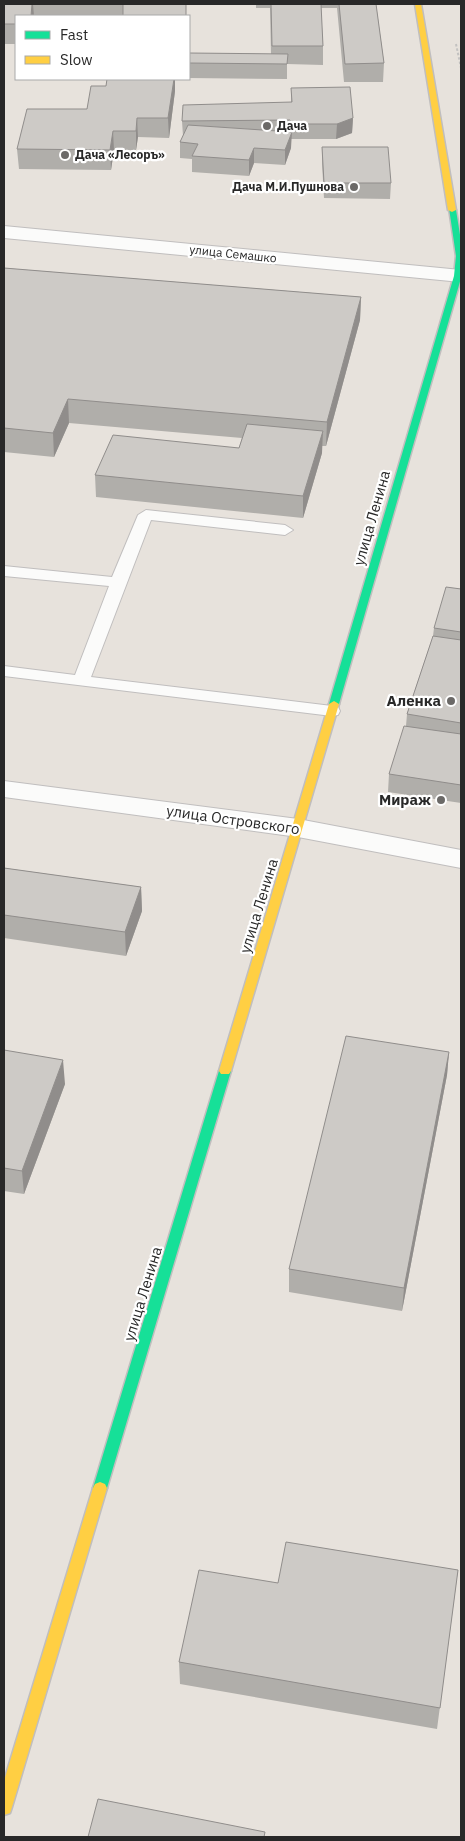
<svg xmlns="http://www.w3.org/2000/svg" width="465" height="1841" viewBox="0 0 465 1841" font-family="'IBM Plex Sans',sans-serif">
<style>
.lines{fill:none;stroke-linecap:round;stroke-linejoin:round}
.lane-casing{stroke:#c0bebe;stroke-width:2}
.street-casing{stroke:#c0bebe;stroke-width:2}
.fast-casing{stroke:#c0bebe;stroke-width:3}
.slow-casing{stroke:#c0bebe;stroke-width:3}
.path{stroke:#c3c2c1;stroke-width:2;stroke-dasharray:2.5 2;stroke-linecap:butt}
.lane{fill:#fbfbfa;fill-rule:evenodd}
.street{fill:#fbfbfa;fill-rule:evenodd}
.fast{fill:#16e098;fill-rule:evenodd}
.slow{fill:#ffcf43;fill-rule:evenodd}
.wall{fill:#b0aeaa}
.shaded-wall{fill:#908d8b}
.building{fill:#cdcac6;stroke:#908d8b}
.poi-dot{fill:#6b6967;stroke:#fff;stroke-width:2}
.labels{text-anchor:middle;stroke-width:4.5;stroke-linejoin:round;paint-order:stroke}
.far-poi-label{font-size:12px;font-weight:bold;fill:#282828;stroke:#fff;text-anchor:start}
.far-street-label{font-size:12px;fill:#282828;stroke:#fff}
.street-label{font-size:15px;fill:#282828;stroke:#fff}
.poi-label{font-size:15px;font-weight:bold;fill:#282828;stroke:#fff;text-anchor:end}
</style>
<rect width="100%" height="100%" fill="#e7e2dc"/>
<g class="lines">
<g class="lane-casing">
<path id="lane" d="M146,510L285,525L293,530L285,535L151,520L91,677L332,706L338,707L340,711L338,715L332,716L4,676V666L75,675L109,586L4,576V566L112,577L138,515Z"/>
</g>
<g class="street-casing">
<path id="street" d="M4,226L461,270V282L4,238Z
M4,781L298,819L461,850V868L298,837L4,797Z"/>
</g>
<g class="fast-casing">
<path id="fast" d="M449,208L456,210L461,241V278L339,704L334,707L329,704L454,276L456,256Z
M225,1067L229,1068L231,1071L107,1488L105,1492L100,1494L95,1492L93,1488L219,1071L221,1068Z"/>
</g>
<g class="slow-casing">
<path id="slow" d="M415,4H421L456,210L452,212L448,210Z
M334,701L339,704L231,1071L229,1074H221L219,1071L329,704Z
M100,1482L105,1484L107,1488L12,1807L10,1813L4,1815V1781L93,1488L95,1484Z"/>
</g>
<path class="path" d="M456,44L461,68"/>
<use href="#lane" class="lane"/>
<use href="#street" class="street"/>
<use href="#fast" class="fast"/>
<use href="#slow" class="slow"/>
</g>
<path class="wall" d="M4,4H186V16H16V44H4Z
M256,4H376L384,63L383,82H344L337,8H321L323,46V65L287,64V79L189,78V53L271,54L270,8H256Z
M107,79H175V91L169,138L138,137L136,150H114L111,170L19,169L17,149L87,109L106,86Z
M291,88L353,118L352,133L336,139H291V148L285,165L254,163L249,176L192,172V159L180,158V142L183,136L182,121L291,102Z
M322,147L391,183L390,199L324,198L322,163Z
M4,268L361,297L360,320L326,446H322V453L303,518L96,497L95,475L239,448L242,438L69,423L54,457L4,452Z
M461,589V803L388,792L389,774L406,726L407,714L433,636L434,628Z
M4,868L141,887L142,911L126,956L4,938Z
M4,1050L65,1084L24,1194L4,1191Z
M449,1052L447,1075L402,1311L289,1292V1269Z
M458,1570L437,1729L180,1684L179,1662Z"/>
<path class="shaded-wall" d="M32,4H33L34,16H31Z
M174,79H175V91L169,138L168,118Z
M137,118L138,137L136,150V131Z
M353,118L352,133L336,139L337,124Z
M113,131L114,150L111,170L110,150Z
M292,132L291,148L285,165V150Z
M254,148V163L249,176V160Z
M361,297L360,320L326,446L327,422Z
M68,399L69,423L54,457L53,433Z
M323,431L322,453L303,518V496Z
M141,887L142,911L126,956L125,932Z
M449,1052L447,1075L402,1311L404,1288Z
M63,1060L65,1084L24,1194L22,1171Z"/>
<path class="building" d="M4,4H32L31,16H16V24H4Z
M123,4H186V16H123Z
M271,4H321L323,46H272Z
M339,4H376L384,63L345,64Z
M189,53L288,54L287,64L189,63Z
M107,79H174L168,118H137L136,131H113L110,150L17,149L27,109H87L91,86H106Z
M350,87L353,118L337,124H291L290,120L182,121L183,105L292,102L291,88Z
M188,125L292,132L285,150L254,148L249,160L192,156L198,144L180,142Z
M322,147H388L391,183H324Z
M4,268L361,297L327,422L68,399L53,433L4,428Z
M247,424L323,431L303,496L95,475L113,435L239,448Z
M446,587L461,589V632L434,628Z
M433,636L461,640V723L407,714Z
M404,726L461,734V785L389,774Z
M4,868L141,887L125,932L4,915Z
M346,1036L449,1052L404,1288L289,1269Z
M4,1050L63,1060L22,1171L4,1168Z
M286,1542L458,1570L440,1708L179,1662L199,1570L278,1583Z
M98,1799L265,1832L264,1837H88Z"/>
<g class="poi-dot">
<circle cx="267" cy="126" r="5"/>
<circle cx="65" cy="155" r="5"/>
<circle cx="354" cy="187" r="5"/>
<circle cx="451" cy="701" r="5"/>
<circle cx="441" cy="800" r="5"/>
</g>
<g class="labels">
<g class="far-poi-label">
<text x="277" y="130">Дача</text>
<text x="75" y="159">Дача «Лесоръ»</text>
<text x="344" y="191" text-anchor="end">Дача М.И.Пушнова</text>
</g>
<g class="far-street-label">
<text transform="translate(233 254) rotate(6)" y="4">улица Семашко</text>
</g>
<g class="street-label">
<text transform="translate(372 518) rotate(-74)" y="5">улица Ленина</text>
<text transform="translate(233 820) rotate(8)" y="5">улица Островского</text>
<text transform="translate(259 906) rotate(-73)" y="5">улица Ленина</text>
<text transform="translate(143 1294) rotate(-73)" y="5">улица Ленина</text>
</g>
<g class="poi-label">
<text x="441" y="706">Аленка</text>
<text x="431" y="805">Мираж</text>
</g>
</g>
<rect width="465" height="1841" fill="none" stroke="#282828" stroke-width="10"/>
<rect x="15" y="15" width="175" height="65" fill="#ffffff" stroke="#a9a9a9"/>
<rect x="25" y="31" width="25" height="8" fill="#16e098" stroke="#a9a9a9"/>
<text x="60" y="40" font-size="15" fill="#282828">Fast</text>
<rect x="25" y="56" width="25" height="8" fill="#ffcf43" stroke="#a9a9a9"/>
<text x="60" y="65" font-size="15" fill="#282828">Slow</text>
</svg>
